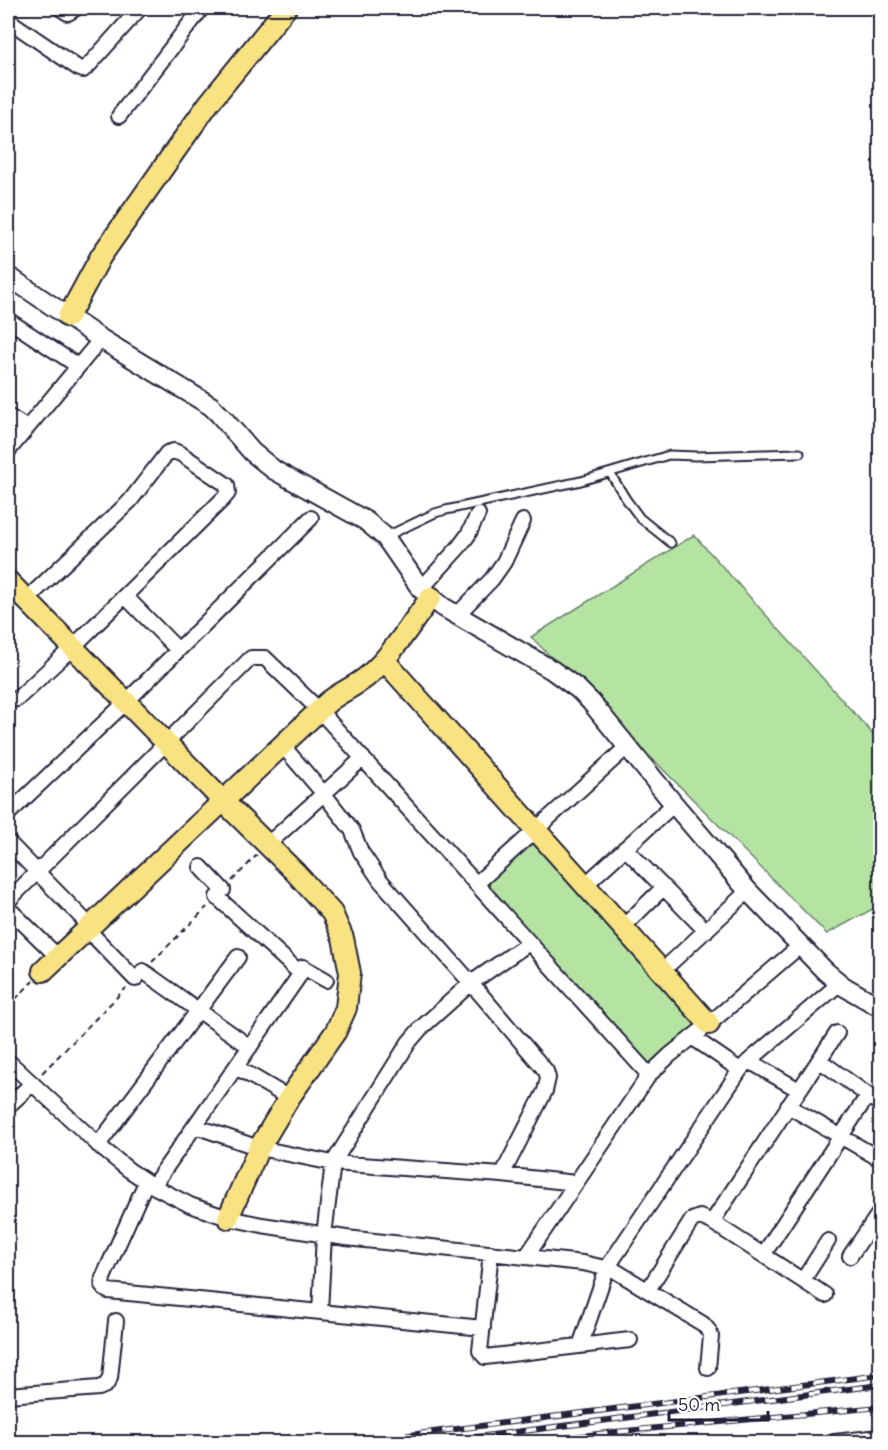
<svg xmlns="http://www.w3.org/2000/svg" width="888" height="1450" viewBox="0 0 888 1450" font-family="Delius,sans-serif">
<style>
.green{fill:#b5e4a2;stroke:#6c836e;stroke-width:1.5}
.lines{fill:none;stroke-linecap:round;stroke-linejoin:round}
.lane-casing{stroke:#22223b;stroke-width:11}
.street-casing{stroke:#22223b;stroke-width:18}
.secondary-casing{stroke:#22223b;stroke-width:22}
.primary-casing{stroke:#22223b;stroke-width:24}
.path{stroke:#22223b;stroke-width:2;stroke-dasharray:6 4.5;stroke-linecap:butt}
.lane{stroke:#fff;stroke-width:7}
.street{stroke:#fff;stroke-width:14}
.secondary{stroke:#fff;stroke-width:18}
.primary{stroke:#f8e281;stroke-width:20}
.rail-casing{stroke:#22223b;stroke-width:6}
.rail{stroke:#fff;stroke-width:4;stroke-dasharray:11;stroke-linecap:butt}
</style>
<rect width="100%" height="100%" fill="#fff"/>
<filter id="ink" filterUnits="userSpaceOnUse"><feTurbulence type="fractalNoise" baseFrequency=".0167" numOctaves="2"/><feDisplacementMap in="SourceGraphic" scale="12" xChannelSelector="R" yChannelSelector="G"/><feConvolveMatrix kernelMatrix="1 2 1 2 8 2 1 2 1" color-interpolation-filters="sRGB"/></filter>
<g filter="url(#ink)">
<path class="green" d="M694,535L880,742V905L827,934L531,637Z
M536,830L709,1024L649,1075L476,884Z"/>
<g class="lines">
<g class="lane-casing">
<path id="lane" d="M610,473L626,499L640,518L671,543
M385,537L435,513L446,510L581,481L669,455L696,456L800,453"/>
</g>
<g class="street-casing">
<path id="street" d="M60,8L68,13L76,8
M8,20L78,68L83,70L89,65L140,8
M119,116L202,8
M8,320L78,366
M8,416L27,428
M8,451L101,339
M421,589L459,547L468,535L478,514
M125,596L178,650
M457,615L492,579L504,562L523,521
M8,701L17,699L73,647L223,499L228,493L227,485L181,454L174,451L167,453L130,501L26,600
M282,745L324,794L352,830L361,852L380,880L471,983L546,1071L548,1078L545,1091L502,1175
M8,814L126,702L311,518
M8,842L90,926
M267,845L363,758
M625,848L706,931
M201,867L223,890
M476,884L628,746
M585,885L674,804
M8,901L251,658H265L319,710L649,1075
M8,908L58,957
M623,927L664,887
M87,929L135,979
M143,971L250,1047
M662,971L748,891
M299,972L303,967L326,980
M692,1037L740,1070
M819,1060L880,1104
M8,1061L104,1150L129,1170L153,1186L190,1205L228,1218L262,1225L346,1238L583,1263L614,1270L703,1324L709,1331L711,1336L708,1368
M749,1061L799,1090
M236,1067L289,1098
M8,1106L32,1084
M788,1106L880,1159
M195,1126L259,1148L333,1163L502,1175L576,1183
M98,1145L238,957
M146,1182L103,1278C102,1285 101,1288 108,1291L483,1328
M153,1186L299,976V972L217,897
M712,1222L837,1033
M491,1253L480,1351L485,1357L630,1340
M763,1255L868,1095
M850,1256L880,1212
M526,1257L649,1075L670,1055L709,1024L801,945
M803,1280L828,1241
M648,1290L692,1220L700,1217L712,1222L825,1295
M320,1312L324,1235L333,1163L409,1042L421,1028L471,983L529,943
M580,1346L607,1268L740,1070L749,1061L840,983
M8,1395L99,1388L106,1385L110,1378L116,1321
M834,1442L880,1437"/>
</g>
<g class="secondary-casing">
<path id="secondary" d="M8,276L101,339L211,406L220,415L252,452L274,470L366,521L385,537L414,579L421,589L431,597L443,607L552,670L578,689L591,702L674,804L748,891L825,971L843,986L880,1007"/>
</g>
<g class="primary-casing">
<path id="primary" d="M68,317L101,256L189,131L209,103L286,8
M8,581L223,801L295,872L332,913L343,938L350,973L346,1008L336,1031L289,1098L259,1148L228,1218
M384,660L709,1024
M43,971L327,703C340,692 357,686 370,674C393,654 412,622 431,597"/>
</g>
<path class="path" d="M232,881L257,855
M152,962L207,907
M8,1007L33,981
M42,1073L126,988"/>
<use href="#lane" class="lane"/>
<use href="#street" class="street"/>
<use href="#secondary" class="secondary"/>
<use href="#primary" class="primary"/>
<g class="rail-casing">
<path id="rail" d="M355,1442L880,1375
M438,1442L880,1385
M531,1442L615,1432L880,1407"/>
</g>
<use href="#rail" class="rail"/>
</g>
</g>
<rect width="888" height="1450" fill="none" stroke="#fff" stroke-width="30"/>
<rect x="15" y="15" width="858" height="1420" fill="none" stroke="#22223b" stroke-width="2" filter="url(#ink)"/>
<path d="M669 1411v9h99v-9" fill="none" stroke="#22223b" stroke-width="3"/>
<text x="678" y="1411" font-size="18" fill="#22223b" stroke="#ffffff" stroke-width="4.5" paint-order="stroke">50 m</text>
</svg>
